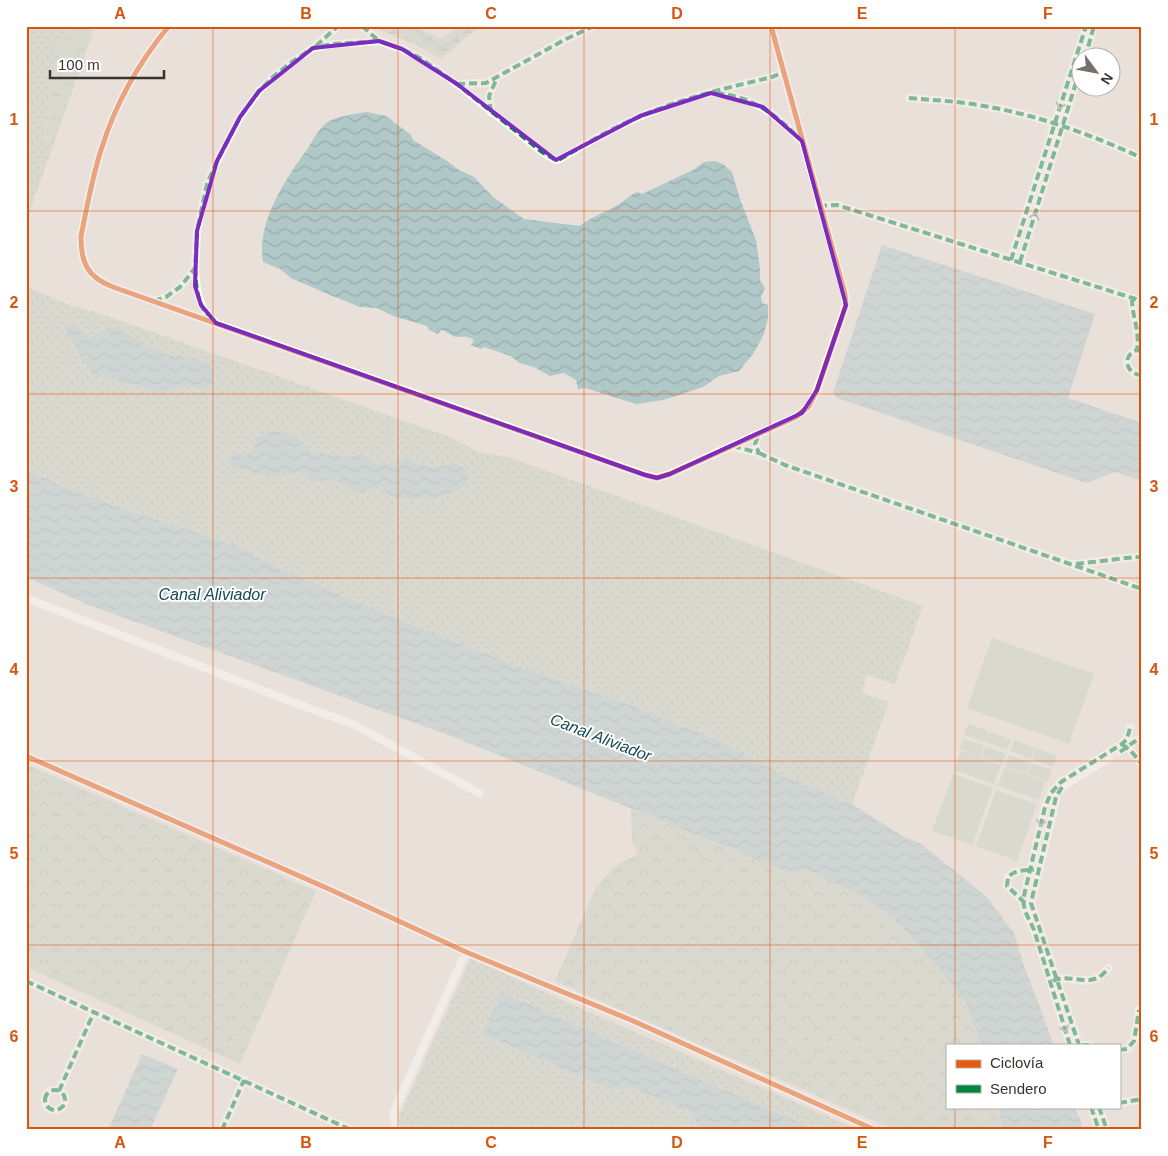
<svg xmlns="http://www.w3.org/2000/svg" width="1168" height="1156" viewBox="0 0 1168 1156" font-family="Helvetica,sans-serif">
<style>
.grass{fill:url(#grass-dots)}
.forest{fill:url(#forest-crowns)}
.wetland{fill:url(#wetland-marsh)}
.park{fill:#c7d0c1}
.water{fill:url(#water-waves)}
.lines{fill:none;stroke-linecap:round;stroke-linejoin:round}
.stream{stroke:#b0c8c8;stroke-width:2.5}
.street{stroke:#fcfaf9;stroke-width:8}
.quiet{stroke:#00873e;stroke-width:4;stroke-dasharray:8 4;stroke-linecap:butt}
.cycleway-casing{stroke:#fff;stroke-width:8}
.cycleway{stroke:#e8590c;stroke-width:5}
.oneway{stroke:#9b9694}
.marked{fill:none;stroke:#7b2cbf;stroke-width:4;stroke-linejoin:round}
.grid{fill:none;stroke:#d7550f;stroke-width:1;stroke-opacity:0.55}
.labels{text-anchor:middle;stroke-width:4;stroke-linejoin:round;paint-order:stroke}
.water-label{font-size:16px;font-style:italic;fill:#144b50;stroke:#fff}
.neatline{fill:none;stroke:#d7550f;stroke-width:2}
.grid-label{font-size:16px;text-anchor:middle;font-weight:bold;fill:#d7550f}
</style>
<defs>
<pattern id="grass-dots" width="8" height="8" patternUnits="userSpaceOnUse" patternTransform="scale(1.25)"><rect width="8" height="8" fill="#c7d0c1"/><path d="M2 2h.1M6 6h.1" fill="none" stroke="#acb3a6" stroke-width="1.8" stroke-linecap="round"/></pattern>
<pattern id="forest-crowns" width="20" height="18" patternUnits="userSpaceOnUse" patternTransform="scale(1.25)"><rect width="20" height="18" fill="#c7d0c1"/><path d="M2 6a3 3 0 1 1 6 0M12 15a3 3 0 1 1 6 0" fill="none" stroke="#acb3a6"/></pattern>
<pattern id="wetland-marsh" width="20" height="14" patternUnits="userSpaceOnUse" patternTransform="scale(1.25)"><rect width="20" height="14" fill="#c7d0c1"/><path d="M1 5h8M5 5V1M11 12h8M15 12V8" fill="none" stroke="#acb3a6"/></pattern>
<pattern id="water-waves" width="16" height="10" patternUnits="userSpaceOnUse" patternTransform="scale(1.25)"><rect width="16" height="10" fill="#b0c8c8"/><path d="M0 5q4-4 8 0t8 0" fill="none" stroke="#98acac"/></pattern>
</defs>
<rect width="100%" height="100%" fill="#eae0da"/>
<path class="grass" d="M26,26H66C56,64 49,101 46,141L53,146L26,221Z
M26,286L72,306L93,311L450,437L479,452L508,457L923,606L895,684L867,675L862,693L889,702L852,804L783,775L710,737L633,706L521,667L403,621L287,572L239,547L119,507L72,490L26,470Z
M471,958L553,996L859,1130H816L501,992L482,1034L613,1090L633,1088L690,1112L702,1130H396L400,1114Z"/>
<path class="forest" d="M66,26H95L53,146L46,141C49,102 56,64 66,26Z
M26,764L316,891L240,1064L26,967Z
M631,809L788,872L804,868L859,894L900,924L938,967L966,1003L982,1045H947V1107H999L1002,1130H895L555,981L596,887L615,866L637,855L632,840Z"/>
<path class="wetland" d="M378,26H420L423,30L440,39L451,33L460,26H480L441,59L414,44L382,31Z"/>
<path class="park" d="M992,638L1094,674L1069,744L967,708Z
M968,724L989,731L985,742L964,735Z
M990,732L1011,739L1007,750L986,742Z
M963,738L984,746L980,757L959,749Z
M1014,740L1035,748L1031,759L1010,751Z
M985,746L1006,754L1002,764L981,757Z
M1036,748L1057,756L1053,767L1032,759Z
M961,751L1001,765L994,784L954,770Z
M1009,755L1030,762L1026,773L1005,766Z
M1031,763L1052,770L1048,781L1027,774Z
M1005,767L1045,781L1039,800L998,786Z
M953,774L993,788L972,845L932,831Z
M996,790L1037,804L1017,861L976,846Z"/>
<path class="water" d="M367,112L386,116L411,135L413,140L447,161L459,170L474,177L493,197L524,219L580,226C591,217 604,213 616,206C624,202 628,196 637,192L642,194L693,170L704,162L715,161L723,164L732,172L740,199L756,240L760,269V280L765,288L761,297L762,303L768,305V318L764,334L753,354L739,371L719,376L703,387L679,395L663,400L636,404L585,388L578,389L576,380L564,373L550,376L534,367L519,363L511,356L484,347L481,349L471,345L474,340C463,333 461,339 453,336C449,334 446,331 441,330L438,334L429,330L427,326L393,316L377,308L360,307L330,295L291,278L280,269L263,262C256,223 286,178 308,148C313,140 319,129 326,123C337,116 354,114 367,112Z
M882,245L1095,314L1068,398L1142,423V481L1115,472L1086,483L837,398L833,393Z
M73,325C82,327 82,336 92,337L108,328H116C122,330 125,333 130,336C139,342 150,347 161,352C177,359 220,352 212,384L202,389L189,385L172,390L155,392L138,385L124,383L101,377L96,375L81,358L72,339L65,337L67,328Z
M271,432H280L295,436L312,452L317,453L349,457L360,455L366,456L376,464L382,465H386L401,459H408L428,468L455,464L465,468L468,478C466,482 465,485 462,488C448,498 405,503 390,495C385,493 384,486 378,486C372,487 367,493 360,493C350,492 347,485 339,482C332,478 321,482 312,481L301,472L297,471L275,478L255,474L247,468L235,469L229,465L228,462L233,454L243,455L249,454C257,442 254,436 271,432Z
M26,470L72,490L119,507L239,547L287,572L403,621L521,667L633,706L710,737L783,775L852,804L904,837L920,843L986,896L1014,933L1023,963L1054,1045H982L966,1003L938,967L900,924L859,894L804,868L788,872L456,738L86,604L26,577Z
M501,992L816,1130H702L690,1112L633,1088L613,1090L482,1034Z
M142,1054L178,1069L150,1130H108Z
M999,1107H1075L1084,1130H1002Z"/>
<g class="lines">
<path class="stream" d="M411,26L425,38L440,47L453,42"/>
<path class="street" d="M169,26C139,62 115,105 101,150C92,178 87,207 81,236C81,263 87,277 113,287L645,475L657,478L670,474L796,417L809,406L817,390L846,305L845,294L771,26
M362,26L379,41
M315,46L338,26
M1085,58L1094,26
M457,84L486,83L566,39L594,26
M716,93C755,97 775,114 802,141
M909,98C932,100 955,101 978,105C1035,114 1090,134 1142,158
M491,112L489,96L497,78
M819,206L837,205L1142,301
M1011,260L1086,26
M1020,262L1080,70
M195,268C196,288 198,308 214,321
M1132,298C1132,318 1140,329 1137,350
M154,301L166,297L180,287L195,268L197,231L207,184L217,161L240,117L259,91L274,76L293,61L313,48L333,44L379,41L402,49L420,58L457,84L542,152L556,160L560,159C586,144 611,128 639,117C681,98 727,88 772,77L784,72
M1142,353L1137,350C1121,355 1126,375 1142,375
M731,446L759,453C754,445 755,440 760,433
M759,453L785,465L1142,589
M1075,564L1135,557H1142
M26,598L287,700L355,725L479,793
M1124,745L1130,750L1142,764
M1119,752L1138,739
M26,756L329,889L466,952L631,1020L875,1130
M1026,904L1007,886L1008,877C1015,870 1024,869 1034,870
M26,981L351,1130
M1052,981C1066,974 1083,985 1097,978C1102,976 1106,971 1109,968
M1070,1045L1034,930L1025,911L1023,900L1045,807L1051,793L1061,782L1122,744L1127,739L1130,728
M1079,1045L1031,903L1058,792L1067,784L1109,758
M1082,1045H1089
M1119,1050L1127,1049L1134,1041L1139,1010
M45 1100a10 10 0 1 1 20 0a10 10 0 1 1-20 0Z
M59,1091L94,1012
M1119,1103L1142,1099
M1091,1107L1099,1130
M1099,1107L1107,1130
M396,1128L393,1113L466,952
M222,1130L244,1080"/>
<path class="quiet" d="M362,26L379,41
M316,46L338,26
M1085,58L1094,26
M457,84L486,83L566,39L594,26
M716,93C753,97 774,113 800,139
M909,98C932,100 955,101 978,105C1035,114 1090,134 1142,158
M491,112L489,96L497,78
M819,206L837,205L1142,301
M1011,260L1086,26
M1020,262L1080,70
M195,268C196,287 197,306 211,319
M1132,298C1132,318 1140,329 1137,350
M154,301L166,297L180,287L195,268L197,231L207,184L217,161L240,117L259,91L274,76L293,61L313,48L333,44L379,41L402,49L420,58L457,84L542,152L556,160L560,159C586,144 611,128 639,117C681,98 727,88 772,77L784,72
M1142,352L1137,350C1121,355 1126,375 1142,375
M733,446L759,453L755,444L759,434
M759,453L785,465L1142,589
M1076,564L1135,557H1142
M1122,744L1130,750L1142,764
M1120,752L1138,739
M1062,787L1056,797L1031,903L1079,1045
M1025,903L1007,886L1008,877C1015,870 1024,870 1034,870
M26,981L351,1130
M1053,981C1067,973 1083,985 1097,978C1102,976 1106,971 1109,968
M1070,1045L1034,930L1025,911L1023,900L1045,807L1051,793L1061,782L1122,744L1127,739L1130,728
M1082,1045H1089
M1119,1050L1127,1049L1134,1041L1139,1010
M45 1100a10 10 0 1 1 20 0a10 10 0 1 1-20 0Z
M59,1091L94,1012
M1119,1103L1142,1099
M1091,1107L1099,1130
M1099,1107L1107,1130
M222,1130L244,1080"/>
<g class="cycleway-casing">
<path id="cycleway" d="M169,26C139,62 115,105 101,150C92,178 87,207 81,236C81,263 87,277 113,287L645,475L657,478L670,474L796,417L809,406L817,390L846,305L845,294L771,26
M26,756L329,889L466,952L631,1020L875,1130"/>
</g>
<use href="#cycleway" class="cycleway"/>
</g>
<defs><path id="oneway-chevron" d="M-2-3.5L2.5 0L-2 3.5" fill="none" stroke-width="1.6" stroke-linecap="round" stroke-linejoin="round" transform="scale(1.25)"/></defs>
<g class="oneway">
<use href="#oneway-chevron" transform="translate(1060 106) rotate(108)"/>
<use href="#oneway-chevron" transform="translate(1035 216) rotate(-73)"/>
<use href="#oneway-chevron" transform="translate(1041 823) rotate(103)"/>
<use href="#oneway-chevron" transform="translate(1065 1029) rotate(72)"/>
</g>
<path d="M0 0H1168V1156H0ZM379,41L402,49L457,84L556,160L640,116L711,93L763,107L802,141L846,305L817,390L802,413L670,474L657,478L645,475L216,323L201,305L195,286L197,231L217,161L240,117L259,91L313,48Z" fill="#eae0da" fill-opacity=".55" fill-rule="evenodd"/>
<path class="marked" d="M379,41L402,49L457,84L556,160L640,116L711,93L763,107L802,141L846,305L817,390L802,413L670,474L657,478L645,475L216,323L201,305L195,286L197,231L217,161L240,117L259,91L313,48Z"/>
<path class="grid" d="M213,26V1130M398,26V1130M584,26V1130M770,26V1130M955,26V1045M26,211H1142M26,394H1142M26,578H1142M26,761H1142M26,945H1142M955,1107V1130"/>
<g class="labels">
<g class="water-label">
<text x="212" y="600">Canal Aliviador</text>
<text transform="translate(601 737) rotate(21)" y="6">Canal Aliviador</text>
</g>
</g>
<rect width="1168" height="1156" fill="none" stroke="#ffffff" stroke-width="55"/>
<rect x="946" y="1044" width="175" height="65" fill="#ffffff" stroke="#b0adab"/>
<rect x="956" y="1060" width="25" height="8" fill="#e8590c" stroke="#b0adab"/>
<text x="990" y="1068" font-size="15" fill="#3a332e">Ciclovía</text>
<rect x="956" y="1085" width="25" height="8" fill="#00873e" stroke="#b0adab"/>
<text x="990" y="1094" font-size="15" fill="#3a332e">Sendero</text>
<g transform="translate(1096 72) rotate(122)"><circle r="24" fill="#ffffff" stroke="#b0adab"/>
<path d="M0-4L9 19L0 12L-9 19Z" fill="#78706a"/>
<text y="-8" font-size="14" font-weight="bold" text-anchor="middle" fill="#3a332e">N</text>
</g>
<path d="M50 70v8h114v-8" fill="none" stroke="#3a332e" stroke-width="2.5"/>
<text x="58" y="70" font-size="15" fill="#3a332e" stroke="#ffffff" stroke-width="4" paint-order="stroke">100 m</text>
<rect x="28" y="28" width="1112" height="1100" class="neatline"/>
<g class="grid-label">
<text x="120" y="19">A</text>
<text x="306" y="19">B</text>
<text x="491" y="19">C</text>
<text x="677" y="19">D</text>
<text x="862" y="19">E</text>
<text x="1048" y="19">F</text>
<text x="14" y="125">1</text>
<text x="1154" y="125">1</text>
<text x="14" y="308">2</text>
<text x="1154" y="308">2</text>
<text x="14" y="492">3</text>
<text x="1154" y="492">3</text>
<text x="14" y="675">4</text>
<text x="1154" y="675">4</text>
<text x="14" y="859">5</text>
<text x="1154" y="859">5</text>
<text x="14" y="1042">6</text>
<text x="1154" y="1042">6</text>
<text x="120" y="1148">A</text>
<text x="306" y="1148">B</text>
<text x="491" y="1148">C</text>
<text x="677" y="1148">D</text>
<text x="862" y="1148">E</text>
<text x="1048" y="1148">F</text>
</g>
</svg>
